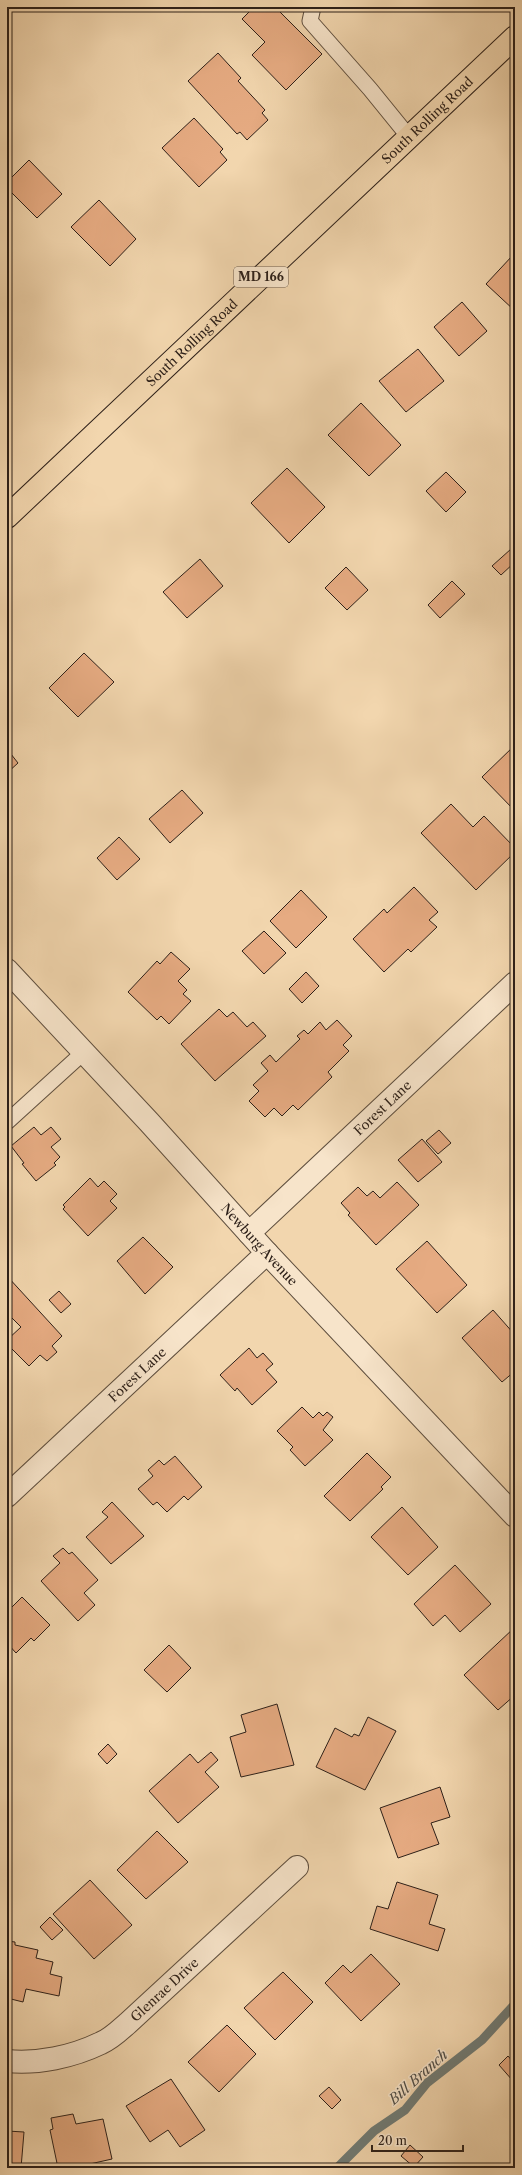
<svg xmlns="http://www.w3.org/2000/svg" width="522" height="2175" viewBox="0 0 522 2175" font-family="'Libre Caslon Text',serif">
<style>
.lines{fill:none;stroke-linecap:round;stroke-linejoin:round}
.stream{stroke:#707b75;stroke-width:9}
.building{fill:#e6ab82;stroke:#2d2019}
.service-casing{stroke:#5e4e3e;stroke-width:17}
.minor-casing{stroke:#5e4e3e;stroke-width:24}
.primary-casing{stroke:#2d2019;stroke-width:24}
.service{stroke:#f7e4ca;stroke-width:15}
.minor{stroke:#f7e4ca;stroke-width:22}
.primary{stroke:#f2d6ae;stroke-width:22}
.labels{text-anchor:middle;stroke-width:3;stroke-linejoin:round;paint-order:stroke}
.shield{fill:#f7e4ca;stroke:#6a5b4e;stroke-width:1}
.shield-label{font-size:12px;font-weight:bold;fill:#2d2019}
.street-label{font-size:13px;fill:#2d2019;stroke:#f7e4ca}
.water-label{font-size:14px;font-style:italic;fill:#4f4d47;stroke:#f7e4ca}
</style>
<rect width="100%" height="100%" fill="#f2d6ae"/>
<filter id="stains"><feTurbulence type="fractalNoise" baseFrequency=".005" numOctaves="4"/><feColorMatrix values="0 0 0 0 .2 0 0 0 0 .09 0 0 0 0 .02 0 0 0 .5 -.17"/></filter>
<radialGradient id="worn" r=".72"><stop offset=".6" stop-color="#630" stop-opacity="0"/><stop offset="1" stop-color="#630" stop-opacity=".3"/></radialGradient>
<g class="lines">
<path class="stream" d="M337,2168L374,2131L405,2110L427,2083L482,2040L515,2004"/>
</g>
<path class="building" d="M254,7H272L274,9L275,7L322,54L286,90L252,55L265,42L242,19Z
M218,53L241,78L238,81L265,110L262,113L268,120L247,140L240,132L237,134L188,81Z
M194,118L223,149L220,152L227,160L199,187L162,148Z
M29,160L62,194L37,218L7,188V182Z
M99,200L136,239L110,266L71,227Z
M513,255L515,256V311L486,284Z
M462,302L487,331L459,356L434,327Z
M418,349L444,381L406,412L379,381Z
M361,403L401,445L369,476L328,435Z
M287,468L325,507L289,543L251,503Z
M446,472L466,492L446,512L426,491Z
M511,549L515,553V562L501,575L492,566Z
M200,559L223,586L187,618L163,592Z
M346,567L368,590L347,610L325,588Z
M452,581L465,594L440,618L428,605Z
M84,653L114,682L78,717L49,688Z
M515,745V811L482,777Z
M7,749L18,763L7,773Z
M182,790L203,813L170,843L149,819Z
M451,804L473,827L484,816L515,848V852L476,890L421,833Z
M119,837L140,859L117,880L97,858Z
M414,887L438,912L429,920L437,927L411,952L408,949L384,972L353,939L384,909L387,913Z
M301,890L327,917L296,948L270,921Z
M264,931L286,953L264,974L242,951Z
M171,952L190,969L178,981L187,990L183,994L191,1001L169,1024L161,1016L157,1020L128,992L157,961L160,964Z
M306,972L319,986L302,1003L289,989Z
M219,1009L227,1017L233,1012L247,1027L253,1022L266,1036L215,1081L181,1044Z
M337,1020L352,1036L343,1045L349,1051L328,1072L332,1077L298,1110L293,1105L282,1116L274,1108L265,1117L249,1101L259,1091L253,1085L268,1071L261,1063L270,1055L276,1062L300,1039L297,1036L304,1030L308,1034L320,1022L326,1030Z
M34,1127L41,1135L51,1127L61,1139L51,1147L60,1157L54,1163L56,1165L36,1181L22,1164L24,1163L11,1146Z
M439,1130L451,1143L438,1154L426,1141Z
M422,1139L442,1162L418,1182L398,1160Z
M90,1178L98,1187L104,1181L117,1194L110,1201L117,1208L88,1236L63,1209L65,1207L63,1205Z
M397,1182L419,1205L376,1245L348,1215L350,1213L341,1203L358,1187L367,1196L373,1191L380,1198Z
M143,1237L173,1267L145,1294L117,1261Z
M427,1241L467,1285L437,1313L396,1269Z
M7,1276L62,1336L52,1346L57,1352L47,1361L40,1355L29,1366L7,1344V1340L21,1327L7,1313Z
M59,1291L71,1304L61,1313L49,1300Z
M493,1310L515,1335V1371L502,1382L462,1338Z
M249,1348L257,1358L263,1353L273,1364L266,1370L277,1382L252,1405L237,1388L235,1391L220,1375Z
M302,1407L313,1418L319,1412L323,1416L327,1412L333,1417L323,1430L333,1440L305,1466L290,1450L293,1447L277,1431Z
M367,1453L391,1477L381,1487L383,1489L350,1521L324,1496Z
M175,1456L202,1487L188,1500L184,1496L167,1512L157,1502L153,1505L138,1489L153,1476L148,1470L159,1460L164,1465Z
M112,1502L144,1536L111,1564L86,1537L108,1517L102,1512Z
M402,1507L438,1547L408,1575L371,1537Z
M63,1548L69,1554L72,1552L98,1580L84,1593L95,1605L78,1621L41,1581L60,1563L53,1556Z
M455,1565L491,1604L460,1632L445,1615L433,1626L414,1604Z
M22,1597L50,1625L34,1641L31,1638L16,1653L7,1643V1602L12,1607Z
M514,1628L515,1695L498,1710L464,1675Z
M169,1645L191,1668L167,1692L144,1670Z
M277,1704L294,1765L241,1777L230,1737L246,1732L241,1715Z
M368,1717L396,1731L365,1790L316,1767L335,1728L352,1737L354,1734L359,1736Z
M108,1744L117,1754L107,1764L98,1754Z
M211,1752L218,1760L205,1772L219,1787L178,1823L149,1791L190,1754L198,1763Z
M440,1787L450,1817L431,1823L439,1844L398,1858L380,1808Z
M157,1831L188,1862L146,1899L117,1870Z
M90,1880L132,1925L94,1959L53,1914Z
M397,1882L438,1895L429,1924L445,1929L438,1951L370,1929L377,1906L388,1909Z
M50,1917L63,1930L52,1940L40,1927Z
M7,1941L15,1942V1945L38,1950L36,1958L53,1962L50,1974L62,1977L59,1996L26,1989L23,2002L7,1998Z
M371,1954L400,1984L361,2021L325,1983L343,1965L351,1973Z
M283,1972L313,2002L275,2040L244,2008Z
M227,2025L256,2054L219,2092L188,2062Z
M508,2056L515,2064V2079L513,2081L499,2065Z
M171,2079L205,2130L180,2147L168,2130L150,2142L126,2106Z
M329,2087L341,2100L332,2109L319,2096Z
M73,2114L76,2124L103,2119L112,2159L72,2168H58L50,2130L53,2129L51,2118Z
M7,2131L24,2132L21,2168H7Z
M410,2145L423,2157L414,2167L401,2156Z"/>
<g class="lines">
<g class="service-casing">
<path id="service" d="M313,7L310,21L370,89L409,137
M7,1122L84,1052"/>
</g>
<g class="minor-casing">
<g id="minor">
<path id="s1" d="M7,970L149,1122L267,1253L515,1516"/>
<path id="s2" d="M249,1233L515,983"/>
<path id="s3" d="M7,1496L267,1253"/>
<path id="s4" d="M7,2061C38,2064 72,2057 101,2043C111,2039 120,2030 128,2023L297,1867"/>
</g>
</g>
<g class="primary-casing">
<g id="primary">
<path id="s5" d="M7,517L515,37"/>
</g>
</g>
<use href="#service" class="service"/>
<use href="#minor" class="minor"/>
<use href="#primary" class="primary"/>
</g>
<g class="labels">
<rect class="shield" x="234" y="267" width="54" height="20" rx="3"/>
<g class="shield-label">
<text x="261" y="281">MD 166</text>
</g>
<g class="street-label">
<text dy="5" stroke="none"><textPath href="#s5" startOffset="578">South Rolling Road</textPath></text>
<text dy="5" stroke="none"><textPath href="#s5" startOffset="254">South Rolling Road</textPath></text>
<text dy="5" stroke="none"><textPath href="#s2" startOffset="183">Forest Lane</textPath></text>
<text dy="5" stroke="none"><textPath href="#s1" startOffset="373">Newburg Avenue</textPath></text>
<text dy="5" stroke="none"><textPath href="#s3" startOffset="178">Forest Lane</textPath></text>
<text dy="5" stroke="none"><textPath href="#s4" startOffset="180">Glenrae Drive</textPath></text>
</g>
<g class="water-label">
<text transform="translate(418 2077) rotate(-42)" y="5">Bill Branch</text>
</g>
</g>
<rect width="522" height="2175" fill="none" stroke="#f2d6ae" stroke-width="24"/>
<rect x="8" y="8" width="506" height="2159" fill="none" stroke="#2d2019" stroke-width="2"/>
<rect x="12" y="12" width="498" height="2151" fill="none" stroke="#2d2019"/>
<path d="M372 2145v6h91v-6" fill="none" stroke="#2d2019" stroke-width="2"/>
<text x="378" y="2145" font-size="12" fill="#2d2019" stroke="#f7e4ca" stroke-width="3" paint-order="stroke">20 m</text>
<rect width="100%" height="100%" filter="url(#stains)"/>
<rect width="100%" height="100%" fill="url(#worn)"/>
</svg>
